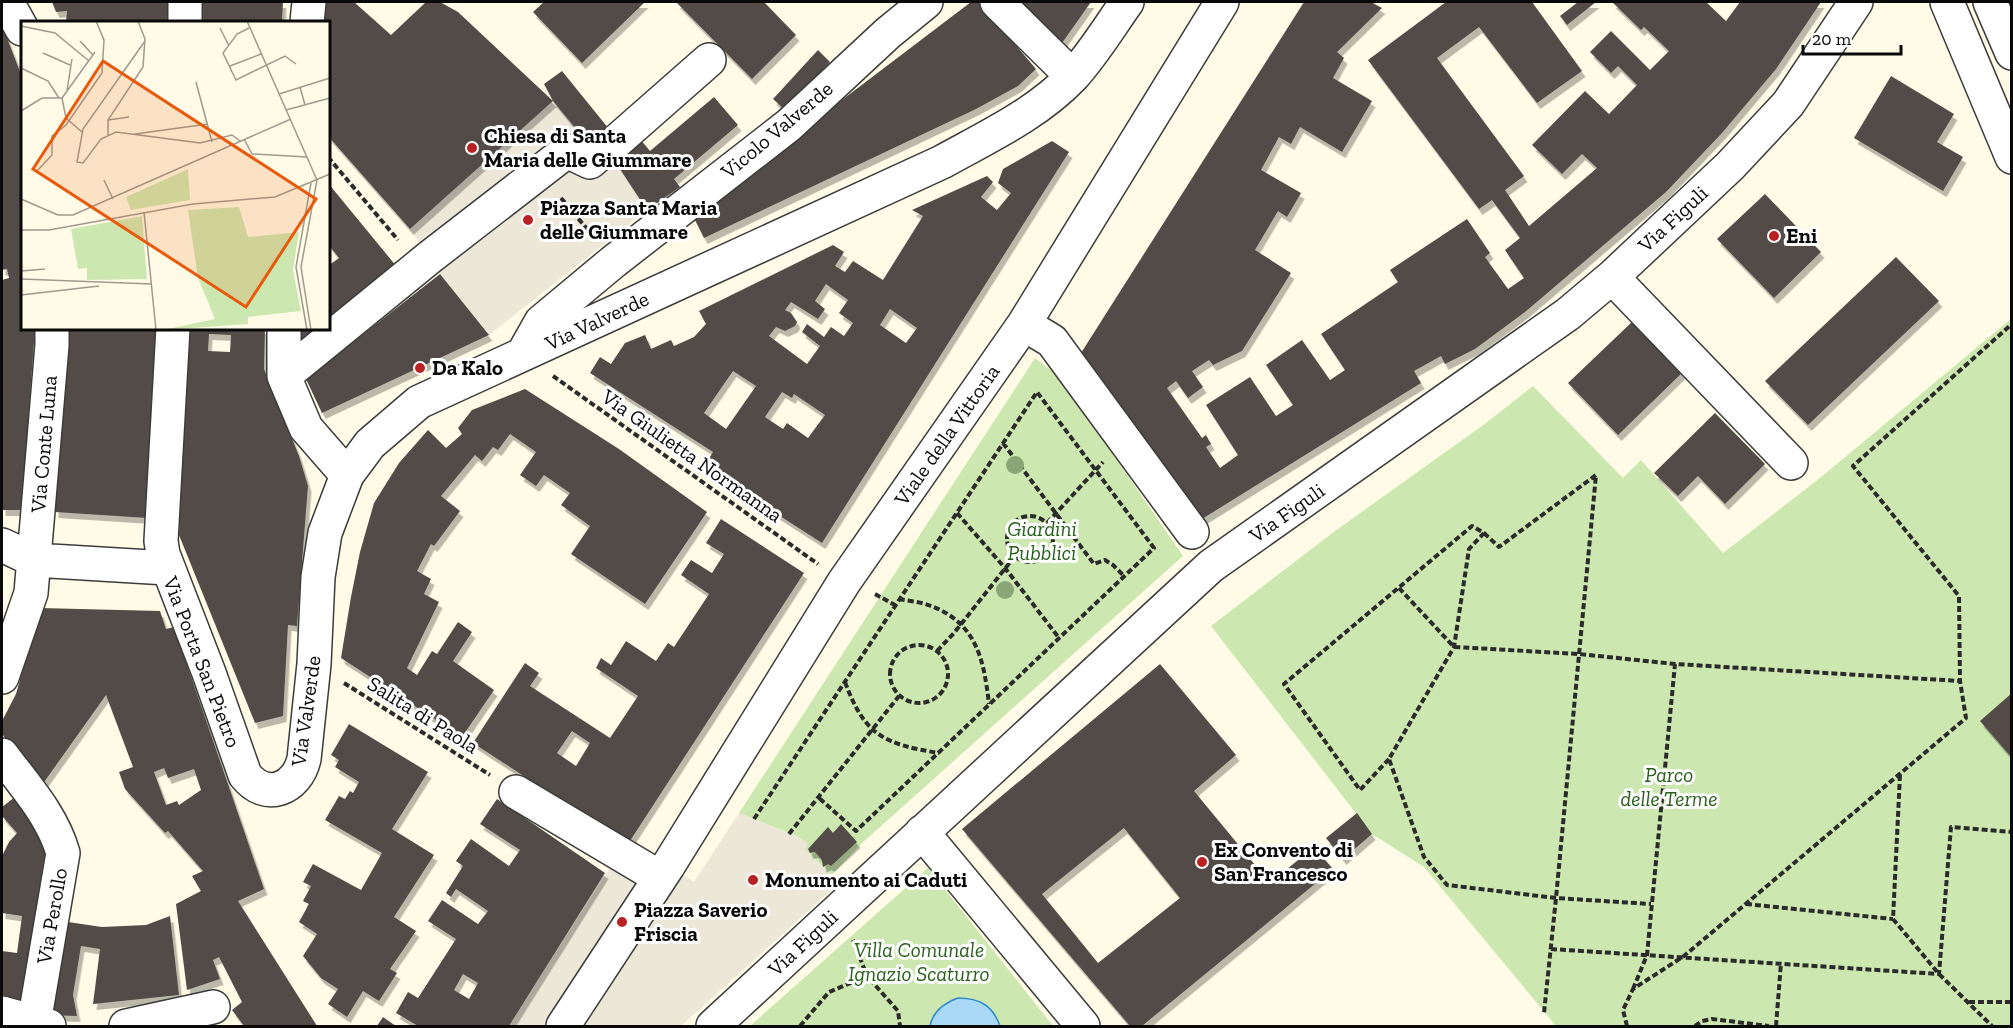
<svg xmlns="http://www.w3.org/2000/svg" width="2013" height="1028" viewBox="0 0 2013 1028" font-family="'Zilla Slab',serif">
<style>
.green{fill:#cce8b0}
.plaza{fill:#ece7d7}
.water{fill:#aad9f7;stroke:#308ccf;stroke-width:1.5}
.building{fill:#524b46;fill-rule:evenodd;filter:url(#shadow)}
.lines{fill:none;stroke-linecap:round;stroke-linejoin:round}
.minor-casing{stroke:#3c3c3c;stroke-width:36}
.path{stroke:#2b2b2b;stroke-width:4;stroke-dasharray:6 3;stroke-linecap:butt}
.minor{stroke:#fff;stroke-width:33}
.tree{fill:#89a676}
.poi-dot{fill:#ba2125;stroke:#fff;stroke-width:2}
.labels{text-anchor:middle;stroke-width:6;stroke-linejoin:round;paint-order:stroke}
.street-label{font-size:21px;fill:#090909;stroke:#fff}
.poi-label{font-size:21px;font-weight:bold;fill:#090909;stroke:#fff;text-anchor:start}
.park-label{font-size:21px;font-style:italic;fill:#28601a;stroke:#fff}
.inset-road{fill:none;stroke:#9d9a8e;stroke-width:1.5}
.view{fill:#e8590c;fill-opacity:0.15;stroke:#e8590c;stroke-width:3}
.inset-edge{fill:none;stroke:#090909;stroke-width:3}
</style>
<defs>
<filter id="shadow"><feDropShadow dx="3.5" dy="6" stdDeviation="0" flood-color="#0004"/></filter>
</defs>
<rect width="100%" height="100%" fill="#fffbe6"/>
<path class="green" d="M2011,319V1026H1556L1424,867L1372,834L1211,626L1335,531L1486,423L1533,386L1623,478L1641,460L1723,553L1820,478Z
M1035,358L1059,376L1183,556L861,844L832,875L804,849L799,837L739,813Z
M928,868L1053,1026H750Z"/>
<path class="plaza" d="M553,101L613,161L647,210L489,335L440,274L410,229Z
M739,813L799,837L808,844L805,849L832,875L838,884L681,1026H509L619,854L668,866L694,882Z"/>
<path class="water" d="M958,998C980,998 993,1006 1000,1026H930C933,1011 944,1003 958,998Z"/>
<path class="building" d="M52,2H169V22H66L67,11L56,12Z
M202,2H283L282,22H201Z
M321,2H354L391,35L426,2H440L458,12L553,101L410,229L328,136V22H320Z
M544,2H645L582,63L533,12Z
M676,2H764L796,35L752,79Z
M971,2H979L1036,69L1018,86L976,109L704,238L692,214Z
M1020,2H1091L1062,43L1048,34Z
M1304,2H1371L1382,8L1337,52L1344,58L1333,78L1372,101L1342,152L1300,127L1291,144L1279,137L1261,170L1301,193L1287,217L1278,211L1255,250L1291,273L1242,351L1213,365L1209,360L1192,371L1203,387L1188,398L1176,381L1167,388L1202,438L1206,435L1211,444L1206,447L1220,468L1238,455L1206,405L1250,377L1276,416L1293,405L1266,365L1302,340L1330,380L1345,370L1321,334L1398,282L1390,270L1467,219L1490,253L1485,257L1508,289L1524,278L1505,250L1520,238L1492,200L1479,209L1368,60L1446,2H1532L1582,71L1537,103L1479,27L1437,58L1524,176L1505,190L1529,226L1597,168L1582,154L1562,174L1532,145L1585,91L1609,114L1637,85L1618,66L1611,73L1590,52L1611,31L1650,70L1669,51L1644,27L1641,30L1612,2H1706L1726,21L1740,2H1821L1776,69L1722,133L1666,192L1525,312L1475,349L1445,364L1441,356L1414,371L1421,383L1202,519L1081,353Z
M1578,2H1596L1567,25L1560,16Z
M2,25L22,77V328H35L27,435L25,510H2V280L9,278L7,269L2,270Z
M818,50L830,62L785,110L773,99Z
M562,71L626,150L640,139L650,151L714,97L738,125L674,179L680,187L647,210L614,160L604,163L553,101L544,84Z
M1891,76L1954,114L1937,142L1963,157L1943,191L1854,138Z
M1052,141L1069,152L822,543L704,467L713,452L590,373L600,357L611,364L625,343L645,335L651,349L671,340L674,346L694,337L706,324L699,311L833,245L844,252L835,266L845,272L853,261L883,280L923,216L912,210L987,176L993,182L981,197L997,210L1011,193L998,183L1003,169ZM826,284L848,300L839,313L853,323L844,336L831,327L824,337L807,324L802,332L820,346L807,364L769,336L776,327L785,331L795,326L797,322L791,313L785,310L791,302L818,319L825,309L815,301ZM890,309L917,328L906,343L880,325ZM733,371L756,386L726,429L704,413ZM782,392L792,398L794,394L825,415L808,438L787,423L783,429L765,417Z
M328,183L397,267L328,320V266L339,258L328,244Z
M1765,194L1821,252L1774,298L1717,239Z
M1896,257L1939,301L1808,425L1765,381Z
M440,274L489,335L322,413L306,379Z
M1633,321L1682,373L1618,435L1568,383Z
M65,328H156L147,518L55,512Z
M188,328H265L264,369L299,456L308,486L297,626L288,625L283,716L255,723L179,535ZM209,334L231,335L230,352L208,351Z
M300,328H318L299,344Z
M525,389L619,449L707,512L645,604L571,554L590,526L561,505L570,493L544,475L536,486L520,475L536,452L510,434L498,450L493,447L482,461L475,455L441,496L460,511L434,546L431,544L417,571L431,579L424,594L439,602L407,668L417,675L432,651L437,654L458,622L472,632L453,661L494,690L462,737L341,658L351,597L360,552L374,503L399,463L428,430L446,448L462,434L458,428L472,410Z
M1715,413L1765,464L1725,504L1698,476L1678,496L1654,473Z
M721,519L804,573L628,844L473,743L525,663L539,673L530,686L610,738L638,696L596,668L601,658L611,665L626,641L656,661L668,643L674,647L709,594L681,575L691,560L712,573L724,554L706,543ZM572,731L590,743L576,766L557,753Z
M40,608L160,611L166,629L174,627L264,889L238,901L317,1026H244L232,1010L242,1002L219,957L213,960L220,979L187,990L176,904L201,891L192,876L203,871L168,831L165,833L125,789L119,772L133,767L106,695L42,785L2,734V721L16,694ZM164,768L168,778L194,769L201,790L179,805L177,801L166,805L154,772Z
M1160,664L1236,755L1194,791L1270,883L1314,847L1333,869L1142,1026H1130L962,829ZM1124,828L1180,898L1098,963L1042,894Z
M2012,693V758L1980,721Z
M349,724L428,772L392,829L434,855L394,917L416,931L390,969L397,973L379,1001L363,991L347,1017L328,1004L338,989L321,978L303,956L317,934L299,922L309,904L303,901L311,886L303,882L313,864L361,890L382,853L325,820L339,796L345,799L350,791L353,793L359,782L335,767L339,760L331,755Z
M15,797L52,856L30,1003L2,995V951L17,953L22,916L2,913V856L9,842L17,833L2,816V807Z
M497,799L605,873L509,1026H418L396,1013L408,992L418,998L456,939L428,921L442,900L478,924L488,911L456,889L451,897L446,893L463,866L456,861L471,839L509,866L520,850L480,824ZM463,974L478,983L469,999L454,990Z
M1357,813L1372,834L1343,859L1326,838Z
M841,824L857,842L831,866L828,864L823,867L822,860L815,852L810,853L808,849L828,827L833,833Z
M170,916L179,995L93,1004L100,949L81,946L73,995L77,1016L48,1015L61,921L102,927L146,925Z
M383,1017L393,1024L396,1026H377Z"/>
<g class="lines">
<g class="minor-casing">
<path id="minor" d="M7,2L22,29
M997,2L1072,76
M1947,2L2012,157
M1990,2L2012,53
M185,22V2
M307,22L309,2
M618,140L709,60
M1612,277L1791,463
M1024,324L1052,341L1192,532
M173,328L161,541L163,554L209,673L245,775C266,802 297,789 304,759L314,664L318,577L325,533L347,475L370,444L419,402L942,162C987,137 1037,114 1073,76C1093,54 1110,26 1127,2
M284,328V376L306,428L347,475
M523,354L541,322L613,262L789,125L888,33L926,2
M284,376L430,257L567,151L590,162L598,155
M2,545L34,560L167,568
M2,677L31,593L52,345V328
M2,755C25,786 52,815 63,853L34,1023
M516,792L659,877
M922,832L1083,1026
M2,1013L49,1026
M126,1026L213,1007
M563,1026L668,866L844,582L1024,324L1222,2
M713,1026L1211,566L1568,314L1612,277L1730,166L1788,104L1856,2"/>
</g>
<path class="path" d="M328,157L398,240
M561,198L593,236
M553,376L818,564
M1003,443L1094,564L1105,560L1113,565L1124,576
M957,513L1005,568L1059,638
M1007 539a23 23 0 1 1 46 0a23 23 0 1 1-46 0Z
M1047,523L1103,462
M1484,533L1499,547L1596,475L1556,898L1544,1013
M1399,588L1454,647L1579,654L1675,664L1960,681
M875,594L895,605
M899,599C909,601 922,602 931,606C977,623 984,661 989,704
M890 674a29 29 0 1 1 58 0a29 29 0 1 1-58 0Z
M937,651L954,633L1015,556
M845,682C865,736 884,744 939,753
M344,683L490,775
M1389,759L1360,790L1284,684L1472,526L1484,533L1469,549L1454,647L1389,759L1424,857L1447,885L1556,898L1651,904
M1900,775L1893,919L1939,974L1992,1026
M754,819L1037,392L1154,548L856,831L818,797
M789,834L899,696
M1746,904L1893,919
M853,940L867,976
M1551,949L1939,974L1951,827L2012,832
M1633,989L1647,955L1675,664
M1969,1002H2012
M800,1026L829,992L867,976L898,1011L900,1026
M1627,1026L1623,1010L1633,989L1684,956L1966,718L1960,681L1959,596L1853,466L2012,324
M1695,1026L1702,1021L1712,1019L1769,1026
M1776,1026L1781,963"/>
<use href="#minor" class="minor"/>
</g>
<g class="tree">
<circle cx="1015" cy="465" r="9"/>
<circle cx="1005" cy="590" r="9"/>
</g>
<g class="poi-dot">
<circle cx="472" cy="148" r="6"/>
<circle cx="528" cy="220" r="6"/>
<circle cx="1774" cy="236" r="6"/>
<circle cx="420" cy="368" r="6"/>
<circle cx="1202" cy="862" r="6"/>
<circle cx="753" cy="880" r="6"/>
<circle cx="622" cy="922" r="6"/>
</g>
<g class="labels">
<g class="street-label">
<text transform="translate(777 130) rotate(-40)" y="7">Vicolo Valverde</text>
<text transform="translate(1673 219) rotate(-43)" y="7">Via Figuli</text>
<text transform="translate(597 321) rotate(-25)" y="7">Via Valverde</text>
<text transform="translate(947 435) rotate(-55)" y="7">Viale della Vittoria</text>
<text transform="translate(44 444) rotate(-85)" y="7">Via Conte Luna</text>
<text transform="translate(692 456) rotate(35)" y="7">Via Giulietta Normanna</text>
<text transform="translate(1287 513) rotate(-35)" y="7">Via Figuli</text>
<text transform="translate(202 662) rotate(69)" y="7">Via Porta San Pietro</text>
<text transform="translate(306 711) rotate(-82)" y="7">Via Valverde</text>
<text transform="translate(423 715) rotate(32)" y="7">Salita di Paola</text>
<text transform="translate(52 916) rotate(-80)" y="7">Via Perollo</text>
<text transform="translate(803 943) rotate(-43)" y="7">Via Figuli</text>
</g>
<g class="poi-label">
<text x="484" y="143">Chiesa di Santa<tspan x="484" dy="24">Maria delle Giummare</tspan></text>
<text x="540" y="215">Piazza Santa Maria<tspan x="540" dy="24">delle Giummare</tspan></text>
<text x="1786" y="243">Eni</text>
<text x="432" y="375">Da Kalo</text>
<text x="1214" y="857">Ex Convento di<tspan x="1214" dy="24">San Francesco</tspan></text>
<text x="765" y="887">Monumento ai Caduti</text>
<text x="634" y="917">Piazza Saverio<tspan x="634" dy="24">Friscia</tspan></text>
</g>
<g class="park-label">
<text x="1042" y="536">Giardini<tspan x="1042" dy="24">Pubblici</tspan></text>
<text x="1669" y="782">Parco<tspan x="1669" dy="24">delle Terme</tspan></text>
<text x="919" y="957">Villa Comunale<tspan x="919" dy="24">Ignazio Scaturro</tspan></text>
</g>
</g>
<g transform="translate(21 21)">
<rect width="309" height="309" fill="#fffbe6"/>
<path d="M167,148L169,179L110,189L105,176ZM218,186L227,216L278,211L272,249L280,290L227,296V303L142,309L194,298L177,257L167,189ZM121,195L126,258L66,259V247L57,248L50,208Z" fill="#cce8b0"/>
<path class="inset-road" d="M226,0L296,159M0,5L34,12L68,40M199,7L208,25M228,7L216,13L202,32L215,59L264,35L275,43M59,20L72,34M124,20L62,108L56,141L62,142L80,118L95,111L179,122L211,114L219,120M22,32L49,44M209,45L240,33M0,47L27,60L38,77M175,61L191,121M279,66L284,84M46,69L51,38M258,73L309,57M41,77L74,31M265,89L309,77M0,90L21,77H41L45,97L61,111M87,99L108,96M114,113L187,103M87,114V99L122,46L124,18L117,0M223,118L231,133L286,136M16,150L31,134V115L45,104L81,52L83,19L75,0M83,159L92,178M0,178L37,194H52L270,98M123,191L135,309M0,209H28L172,183L254,176L309,153M0,250L24,248M0,258L131,263M0,274L78,265M286,309L275,246L290,162M290,309L280,246L296,159"/>
<path class="view" d="M82,40L295,178L225,286L12,148Z"/>
<rect width="309" height="309" class="inset-edge"/>
</g>
<rect width="2013" height="1028" fill="none" stroke="#090909" stroke-width="6"/>
<path d="M1803 45v9h98v-9" fill="none" stroke="#090909" stroke-width="3"/>
<text x="1812" y="45" font-size="18" fill="#090909" stroke="#ffffff" stroke-width="4.5" paint-order="stroke">20 m</text>
</svg>
